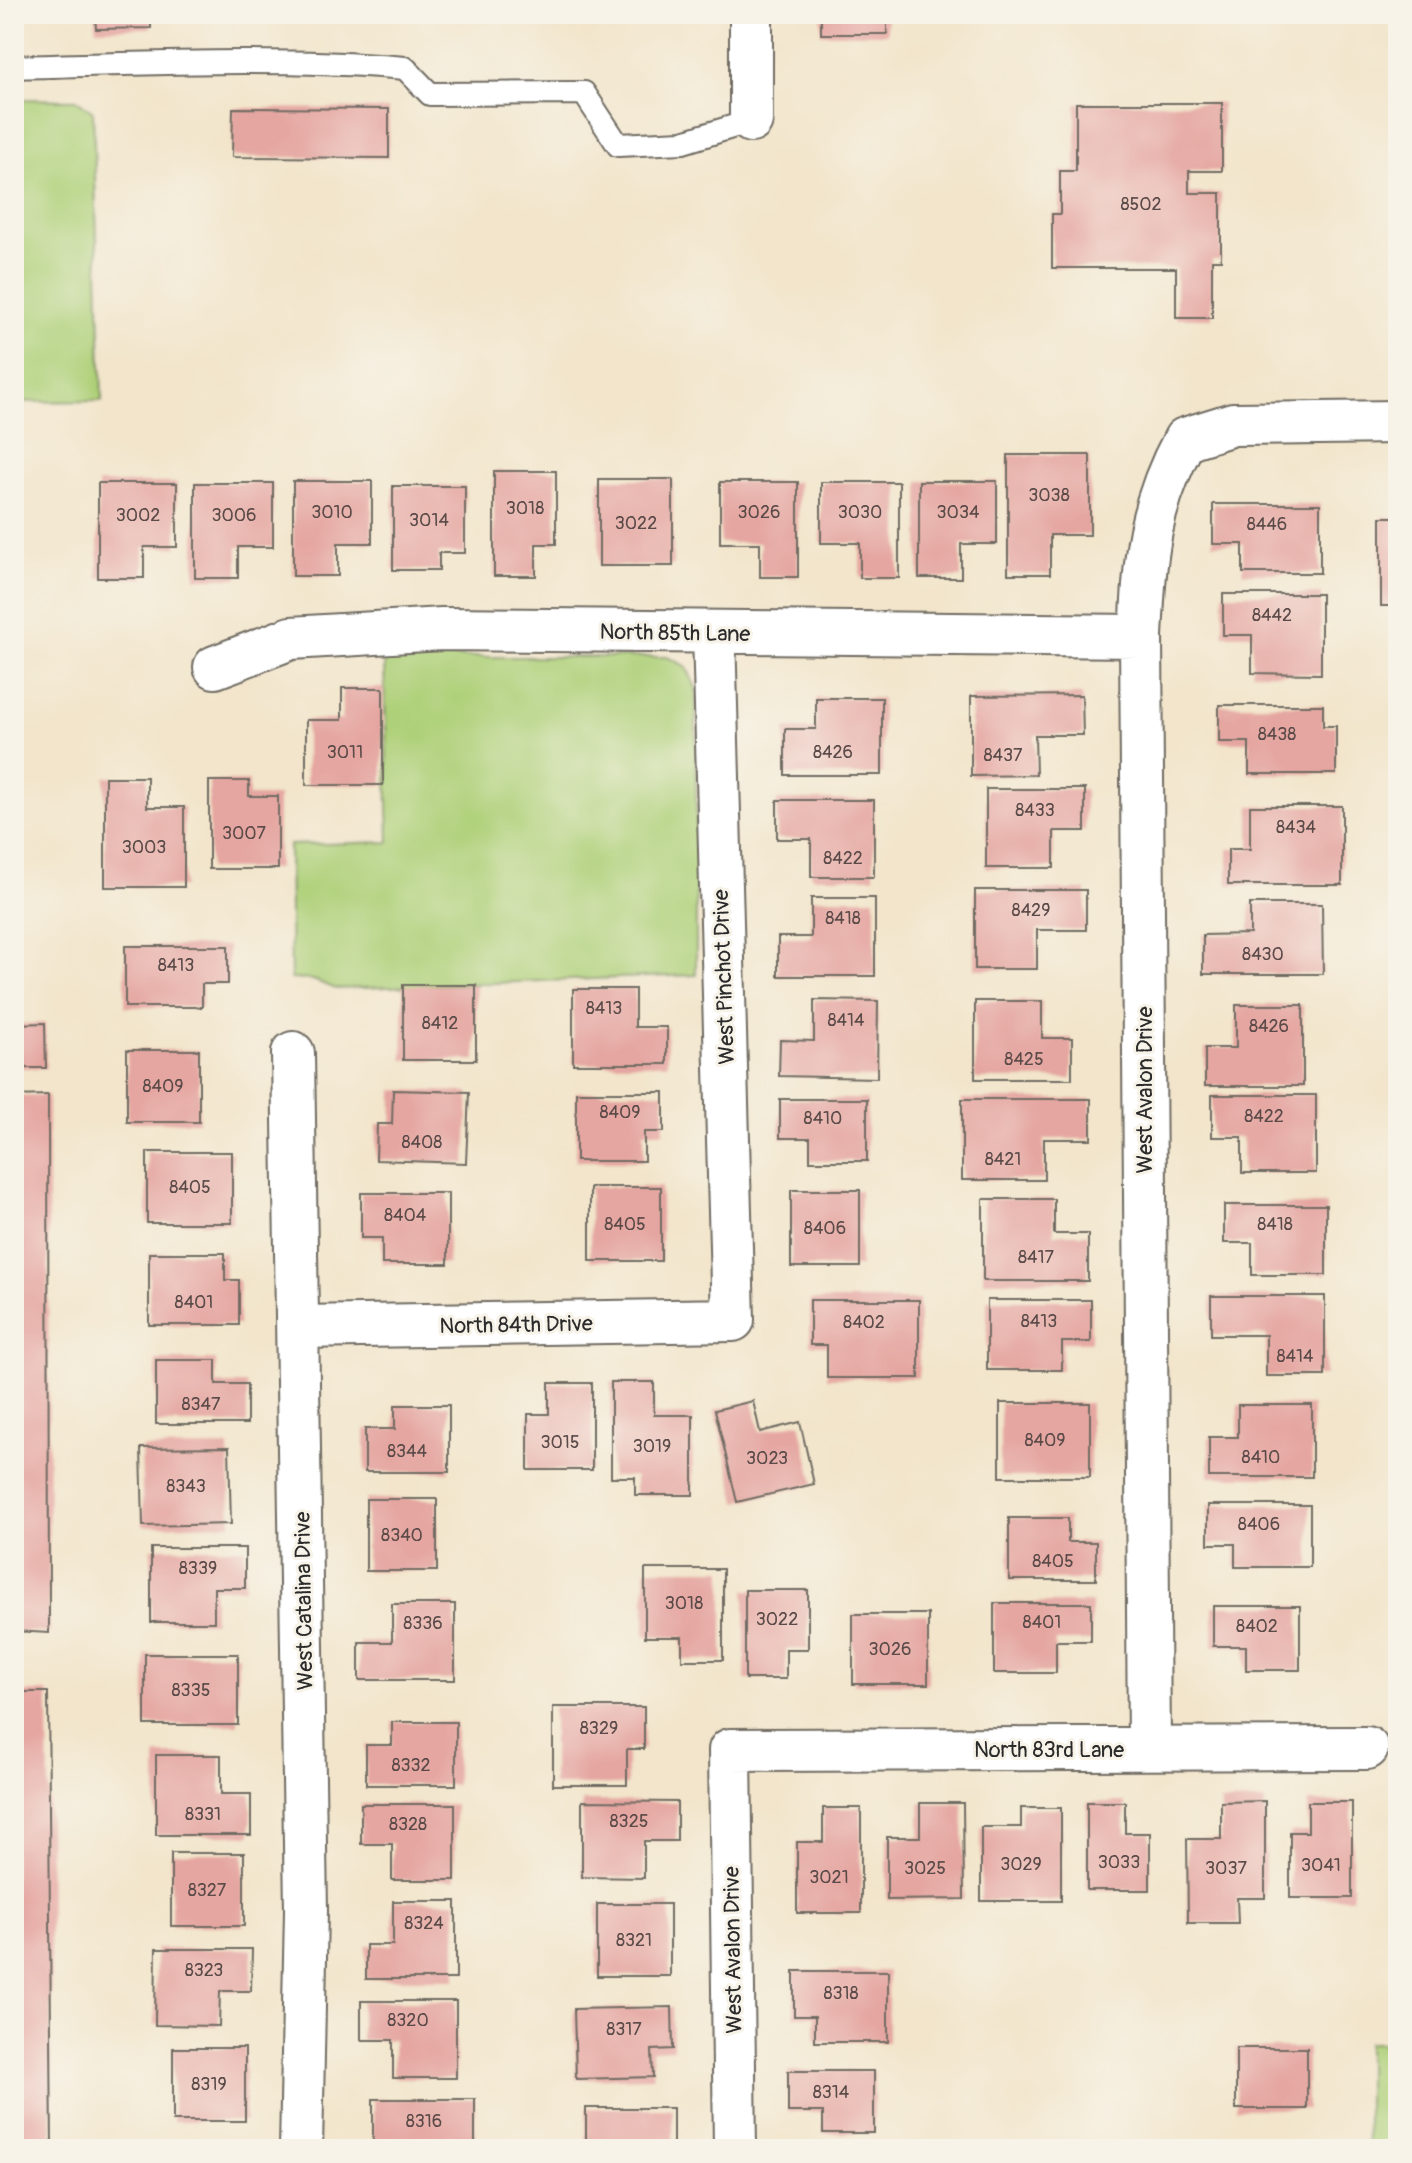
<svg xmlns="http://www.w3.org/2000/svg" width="1412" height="2163" viewBox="0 0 1412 2163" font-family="Pangolin,sans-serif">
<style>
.green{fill:#aed078;stroke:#6c7e52;stroke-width:2}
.building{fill:#e5a5a0}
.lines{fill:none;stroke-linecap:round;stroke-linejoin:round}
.lane-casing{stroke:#716c63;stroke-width:26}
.street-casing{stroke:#716c63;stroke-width:46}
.lane{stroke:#fff;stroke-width:22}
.street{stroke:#fff;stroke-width:42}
.labels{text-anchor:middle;stroke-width:6;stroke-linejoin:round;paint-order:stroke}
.number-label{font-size:18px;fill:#5a4a48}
.street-label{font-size:22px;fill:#2b2b2b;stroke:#f7f3e8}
</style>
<rect width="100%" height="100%" fill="#f7f3e8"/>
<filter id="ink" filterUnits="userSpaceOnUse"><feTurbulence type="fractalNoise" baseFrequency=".0125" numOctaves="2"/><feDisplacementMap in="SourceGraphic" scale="16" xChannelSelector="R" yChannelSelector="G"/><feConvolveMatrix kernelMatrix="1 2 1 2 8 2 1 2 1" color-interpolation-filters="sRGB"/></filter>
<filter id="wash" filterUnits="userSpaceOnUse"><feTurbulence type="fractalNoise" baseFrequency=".006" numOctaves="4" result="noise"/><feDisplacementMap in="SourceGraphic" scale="32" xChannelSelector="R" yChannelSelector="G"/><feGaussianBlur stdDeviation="1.8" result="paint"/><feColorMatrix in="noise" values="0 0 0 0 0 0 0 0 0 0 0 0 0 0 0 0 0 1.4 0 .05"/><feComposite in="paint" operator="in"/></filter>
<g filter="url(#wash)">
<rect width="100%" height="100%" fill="#f2e5cb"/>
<path class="green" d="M14,99L77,100L93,112L102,401L14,402Z
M384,657H667L686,666L696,688V975L336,989L313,980L291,979L289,845L389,842Z
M1367,2043H1398V2149H1367Z"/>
<g id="blocks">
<path class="building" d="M95,14H151V28L96,29Z
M821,14H887V34H821Z
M1395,89H1398V171H1395Z
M1076,103H1222V171H1189V193H1221V260H1212V318H1176V268H1052V214H1060V171H1076Z
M233,108L389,109V158L232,157Z
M1008,455H1090V535H1050V574H1008Z
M494,471H556V544H536V576H494Z
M599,479H673V566H599Z
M293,481H372V543H338V576H293Z
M919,481H997V544H961V578H919Z
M720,482H798V577H760V543H720Z
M821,482H899V578H860V543H821Z
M98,483H177V547H144V578H98Z
M195,483H273V547H238V578H195Z
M393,486H465V553H439V570H393Z
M1213,504H1320V573H1243V544H1213Z
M1381,517H1398V606H1381Z
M1223,594H1321V674L1252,673V635H1223Z
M14,656H18V800H14Z
M342,688H383V785H306V720H342Z
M1082,695L1083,735H1035L1036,775L971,776V696Z
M816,698H882V775H785V729H816Z
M1219,705H1323V726H1336V774H1249V742H1219Z
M105,777H147V807H184V887H105Z
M209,781H249V796H278V869H209Z
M986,789H1085V831H1054V868H986Z
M777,800H874V877H811V839H777Z
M1250,806H1342V885H1228V849H1250Z
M975,890H1086V930H1037V969H975Z
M811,898H875V976H778V937H811Z
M1250,904H1322L1323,974H1203V935L1250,934Z
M125,946H228V984H202V1007H125Z
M403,985H476V1060H403Z
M573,989H635V1027H667V1064H573Z
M814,1000L878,1001L877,1078L779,1076L780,1040L814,1041Z
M975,1001H1042V1038H1072V1079H975Z
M1236,1005H1303V1086H1205V1048H1236Z
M45,1023L46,1068H14V1024Z
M127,1050H199V1122H127Z
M393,1090L469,1092L466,1163L376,1160L377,1124H392Z
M576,1092H664V1132H644V1161H576Z
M48,1095L49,1633L14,1631V1096Z
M1212,1095H1316V1173H1242V1137H1212Z
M780,1099H867V1161H810V1138H780Z
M962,1099H1091V1139H1044V1180H962Z
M147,1152H232V1223H147Z
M590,1187H661V1261H590Z
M791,1190H860V1267H791Z
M361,1193H448V1264H382V1238H361Z
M983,1199H1054V1234H1088V1281H983Z
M1224,1205H1326V1275H1252V1243H1224Z
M149,1253H225V1280H239V1325H149Z
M1211,1296H1325V1376H1266V1335H1211Z
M810,1300H919V1378H827V1345H810Z
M987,1300H1091V1342H1062V1370H987Z
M156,1360H216V1384H247V1424H156Z
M611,1382H654V1415H693V1495H635V1477H611Z
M549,1383H592V1470H528V1414H549Z
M753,1401L760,1432L800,1422L814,1484L737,1502L715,1410Z
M1000,1403H1090V1477H1000Z
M395,1405H449V1472H365V1429H395Z
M1238,1405H1312V1477H1209V1437H1238Z
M229,1447L231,1524L143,1526L141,1448Z
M366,1499H437V1571H366Z
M1208,1505H1310V1567H1235V1544H1208Z
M1009,1518H1068V1542H1096V1580H1009Z
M151,1548H245V1588H214V1622H151Z
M645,1569H723V1660H682V1637H645Z
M745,1590H808V1649H786V1679H745Z
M994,1603H1091V1641H1056V1673H994Z
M392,1604H455V1680H359V1642H392Z
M1213,1606H1300V1670H1246V1646H1213Z
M853,1614H928V1684H853Z
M145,1654H238V1725H145Z
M14,1692H48L52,2149H14Z
M553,1707H644V1749H627V1785H553Z
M392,1722H456V1785H366V1745H392Z
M156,1755H221V1794H251V1835H156Z
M582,1801L677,1802V1841H644V1878L582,1877Z
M1265,1801V1898H1237L1238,1923H1188L1187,1839H1221V1802Z
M1087,1802H1125V1833H1150V1890H1087Z
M1308,1802H1352V1898H1290V1832H1308Z
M920,1803H963L964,1899L887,1900V1837H920Z
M361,1804H455V1880H392V1844H361Z
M823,1808H861V1913H797V1842H823Z
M1021,1808H1061V1901H981V1827H1021Z
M171,1853H244V1926H171Z
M393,1901H456V1979H366V1945H393Z
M597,1904H670V1976H597Z
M156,1949H252L251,1991H220L219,2026L155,2025Z
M794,1971H888V2042H815V2016H794Z
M361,2001H456V2078H393V2040H361Z
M672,2007L673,2049L652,2050L653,2077L576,2079L574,2009Z
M173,2048H245V2121H173Z
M1236,2048H1307V2109H1236Z
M788,2071H874V2133H823V2112H788Z
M373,2099H475V2149H390V2143H373Z
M586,2108H673V2149H586Z"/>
</g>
</g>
<g filter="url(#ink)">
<use href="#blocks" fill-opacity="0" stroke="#716c63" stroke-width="2"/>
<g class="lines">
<g class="lane-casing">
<path id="lane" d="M14,67C144,64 275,57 405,68L430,94L584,93L618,145L683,142L751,121"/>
</g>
<g class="street-casing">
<path id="street" d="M751,14V121
M215,667L291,638L442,629L1141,636
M293,1053L306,1911L301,2149
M299,1327L733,1320L714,633
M1149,1748L1141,636C1145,559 1147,509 1185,439L1233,424L1398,422
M735,2149L730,1750L1367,1748"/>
</g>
<use href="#lane" class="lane"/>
<use href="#street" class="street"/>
</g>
</g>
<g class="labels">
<g class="number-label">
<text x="1141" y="210">8502</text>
<text x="1049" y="501">3038</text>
<text x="525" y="514">3018</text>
<text x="332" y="518">3010</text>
<text x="759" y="518">3026</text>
<text x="860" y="518">3030</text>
<text x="958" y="518">3034</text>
<text x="138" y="521">3002</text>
<text x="234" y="521">3006</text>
<text x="429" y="526">3014</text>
<text x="636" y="529">3022</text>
<text x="1267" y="530">8446</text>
<text x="1272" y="621">8442</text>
<text x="1277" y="740">8438</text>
<text x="345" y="758">3011</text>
<text x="833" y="758">8426</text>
<text x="1003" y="761">8437</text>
<text x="1035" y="816">8433</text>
<text x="1296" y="833">8434</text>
<text x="244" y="839">3007</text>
<text x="144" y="853">3003</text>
<text x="843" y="864">8422</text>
<text x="1031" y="916">8429</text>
<text x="843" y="924">8418</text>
<text x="1263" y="960">8430</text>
<text x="176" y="971">8413</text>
<text x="604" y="1014">8413</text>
<text x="846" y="1026">8414</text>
<text x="440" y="1029">8412</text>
<text x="1269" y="1032">8426</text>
<text x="1024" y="1065">8425</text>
<text x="163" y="1092">8409</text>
<text x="620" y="1118">8409</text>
<text x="1264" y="1122">8422</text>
<text x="823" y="1124">8410</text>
<text x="422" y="1148">8408</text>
<text x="1003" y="1165">8421</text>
<text x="190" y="1193">8405</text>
<text x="405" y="1221">8404</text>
<text x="625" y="1230">8405</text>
<text x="1275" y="1230">8418</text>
<text x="825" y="1234">8406</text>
<text x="1036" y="1263">8417</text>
<text x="194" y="1308">8401</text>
<text x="1039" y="1327">8413</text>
<text x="864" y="1328">8402</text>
<text x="1295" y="1362">8414</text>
<text x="201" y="1410">8347</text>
<text x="1045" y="1446">8409</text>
<text x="560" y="1448">3015</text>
<text x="652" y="1452">3019</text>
<text x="407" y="1457">8344</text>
<text x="1261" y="1463">8410</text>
<text x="767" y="1464">3023</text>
<text x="186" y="1492">8343</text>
<text x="1259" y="1530">8406</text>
<text x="402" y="1541">8340</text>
<text x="1053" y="1567">8405</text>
<text x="198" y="1574">8339</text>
<text x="684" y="1609">3018</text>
<text x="777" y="1625">3022</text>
<text x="1042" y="1628">8401</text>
<text x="423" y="1629">8336</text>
<text x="1257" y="1632">8402</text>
<text x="890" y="1655">3026</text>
<text x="191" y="1696">8335</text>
<text x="599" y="1734">8329</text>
<text x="411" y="1771">8332</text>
<text x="203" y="1820">8331</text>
<text x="629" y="1827">8325</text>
<text x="408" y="1830">8328</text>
<text x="1119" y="1868">3033</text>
<text x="1021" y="1870">3029</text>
<text x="1321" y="1871">3041</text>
<text x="925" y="1874">3025</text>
<text x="1226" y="1874">3037</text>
<text x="829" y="1883">3021</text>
<text x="207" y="1896">8327</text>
<text x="424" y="1929">8324</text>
<text x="634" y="1946">8321</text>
<text x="204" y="1976">8323</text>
<text x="841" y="1999">8318</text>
<text x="408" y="2026">8320</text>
<text x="624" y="2035">8317</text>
<text x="209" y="2090">8319</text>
<text x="831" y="2098">8314</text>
<text x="424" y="2127">8316</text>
</g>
<g class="street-label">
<text transform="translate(675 632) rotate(1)" y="8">North 85th Lane</text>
<text transform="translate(723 977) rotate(-92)" y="8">West Pinchot Drive</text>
<text transform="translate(1144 1090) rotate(-90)" y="8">West Avalon Drive</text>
<text transform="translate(516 1324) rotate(-1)" y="8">North 84th Drive</text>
<text transform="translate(303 1601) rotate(-91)" y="8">West Catalina Drive</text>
<text x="1049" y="1757">North 83rd Lane</text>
<text transform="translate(732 1950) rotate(-91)" y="8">West Avalon Drive</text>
</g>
</g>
<rect width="1412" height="2163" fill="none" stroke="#f7f3e8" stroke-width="48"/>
</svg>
